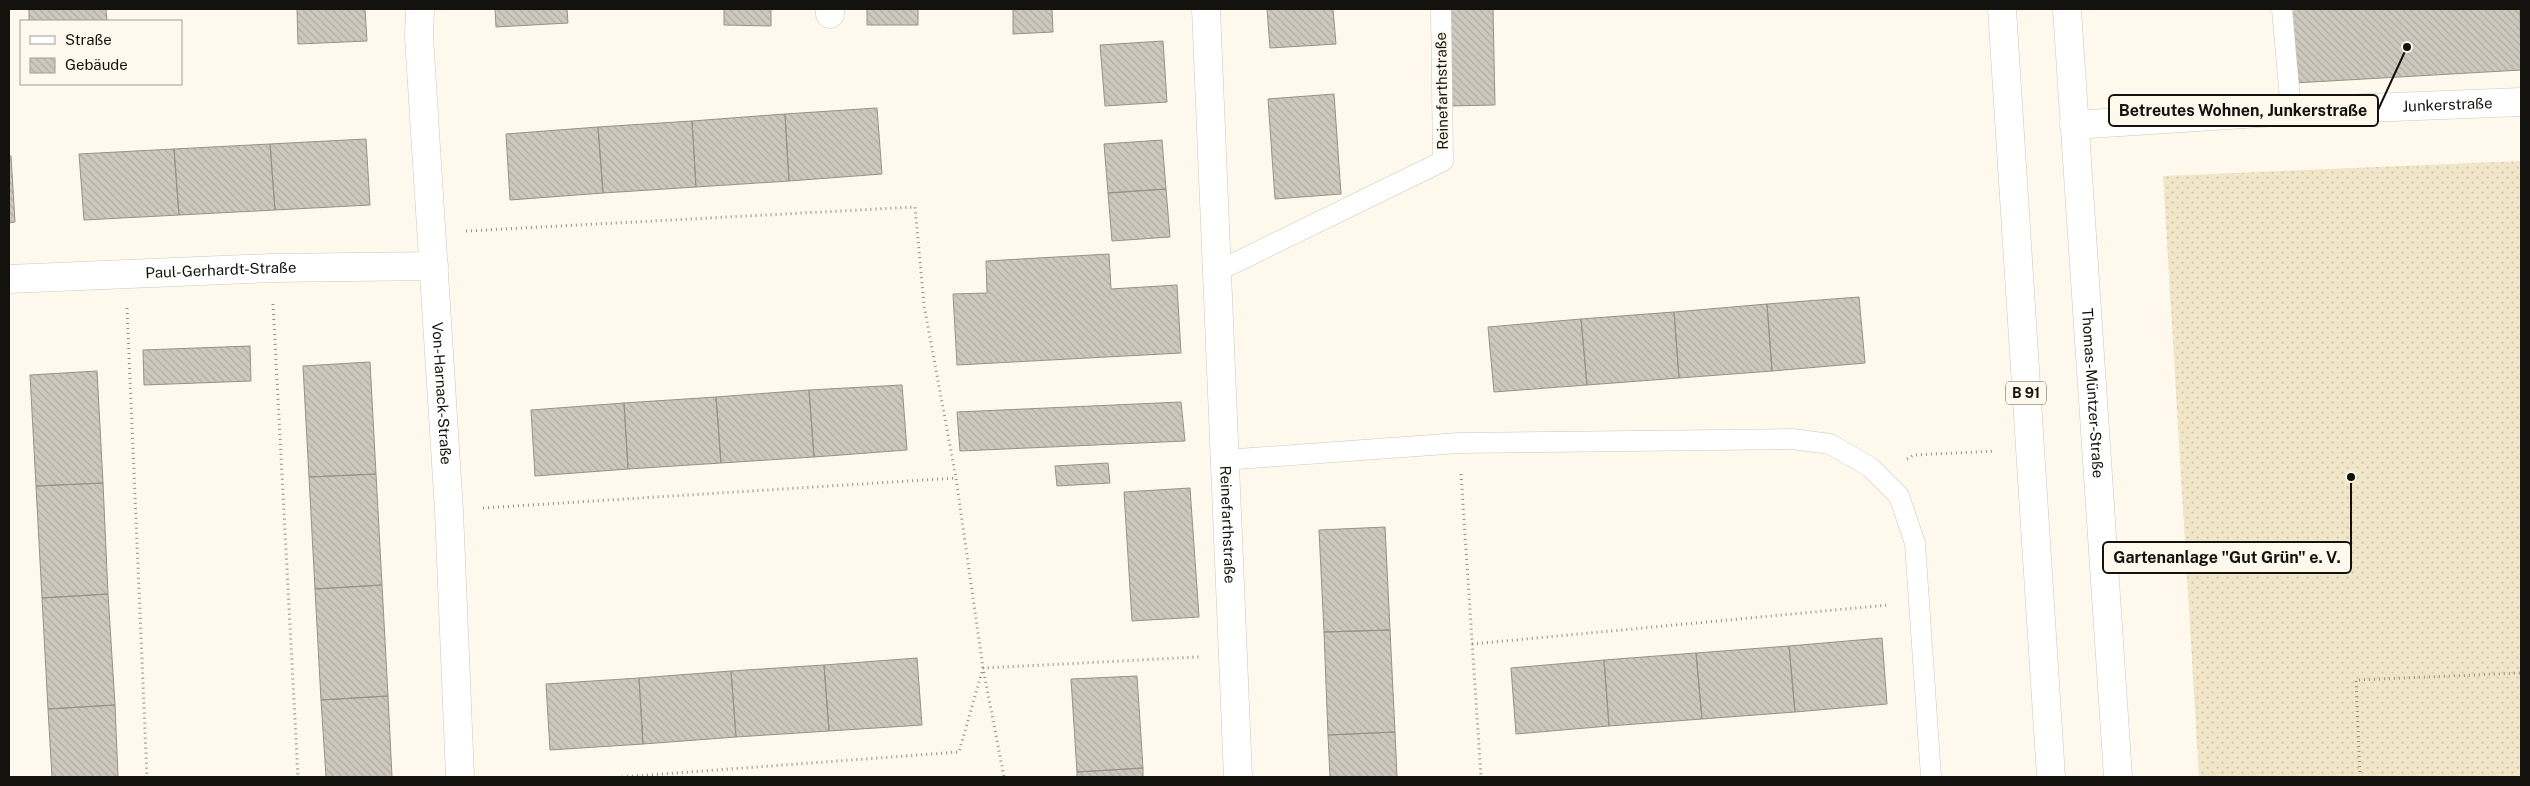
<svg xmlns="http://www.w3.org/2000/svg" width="2530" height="786" viewBox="0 0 2530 786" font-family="'Public Sans',sans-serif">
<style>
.garden{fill:url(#garden-dots)}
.building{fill:url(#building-back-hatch);stroke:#969287}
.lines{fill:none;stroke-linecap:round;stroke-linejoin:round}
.service-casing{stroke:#ccc7bb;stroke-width:21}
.minor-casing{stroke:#ccc7bb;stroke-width:29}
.primary-casing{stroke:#ccc7bb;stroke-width:29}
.path{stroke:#938f87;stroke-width:3;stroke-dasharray:1 4;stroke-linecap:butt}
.service{stroke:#fff;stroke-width:20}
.minor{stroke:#fff;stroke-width:28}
.primary{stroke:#fff;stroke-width:28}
.labels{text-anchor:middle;stroke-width:4.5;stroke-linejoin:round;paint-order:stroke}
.shield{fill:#fff9ed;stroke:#5a5751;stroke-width:1}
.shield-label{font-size:14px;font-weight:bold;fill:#14120e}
.street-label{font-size:15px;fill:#14120e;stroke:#fff9ed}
.leader{fill:none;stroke:#14120e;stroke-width:2}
.callout-dot{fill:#14120e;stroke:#fff9ed;stroke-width:2}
.callout{fill:#fff9ed;stroke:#14120e;stroke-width:2}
.callout-label{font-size:16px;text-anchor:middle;font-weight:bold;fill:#14120e}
</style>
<defs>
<pattern id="garden-dots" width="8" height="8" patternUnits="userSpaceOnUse" patternTransform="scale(1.25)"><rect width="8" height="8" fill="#f2e6c9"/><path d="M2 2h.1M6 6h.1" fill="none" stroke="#cfc4ab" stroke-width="1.8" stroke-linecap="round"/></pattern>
<pattern id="building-back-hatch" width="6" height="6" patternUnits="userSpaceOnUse" patternTransform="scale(1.25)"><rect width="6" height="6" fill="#cec9be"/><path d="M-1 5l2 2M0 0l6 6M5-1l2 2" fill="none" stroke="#b0aca2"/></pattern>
</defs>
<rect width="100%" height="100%" fill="#fff9ed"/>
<path class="garden" d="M2521,161V777H2199L2163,176Z"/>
<path class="building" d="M29,9H106L107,21H29Z
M297,9H365L367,41L298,44Z
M495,9H567L568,23L496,27Z
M724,9H771V26L724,25Z
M867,9H918V25H867Z
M1013,9H1052L1053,32L1013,34Z
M1267,9H1333L1336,44L1270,48Z
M1447,9H1493L1495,105L1448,106Z
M2290,9H2520L2521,70L2294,83Z
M1163,41L1167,102L1105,106L1100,45Z
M1334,94L1341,194L1275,199L1268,99Z
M877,108L882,174L789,181L785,114Z
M785,114L789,181L696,187L692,121Z
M692,121L696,187L603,193L598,127Z
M598,127L603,193L510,200L506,134Z
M366,139L370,205L275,210L270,144Z
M1162,140L1166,189L1108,193L1104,144Z
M270,144L275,210L179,215L174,149Z
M174,149L179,215L84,220L79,154Z
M9,156H11L15,222L9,223Z
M1166,189L1170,237L1112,241L1108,193Z
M1109,254L1111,289L1177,285L1181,353L957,365L953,294L987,293L986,261Z
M1859,297L1865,363L1772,371L1767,304Z
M1767,304L1772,371L1679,378L1674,312Z
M1674,312L1679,378L1587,385L1581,319Z
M1581,319L1587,385L1494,392L1488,327Z
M250,346L251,381L144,385L143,350Z
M370,362L376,474L309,477L303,366Z
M97,371L103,483L36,486L30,375Z
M902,385L907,450L814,457L809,390Z
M809,390L814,457L721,463L716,397Z
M716,397L721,463L628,469L624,403Z
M1181,402L1185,441L960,451L957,412Z
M624,403L628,469L535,476L531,410Z
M1108,463L1110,483L1057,486L1055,466Z
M376,474L382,585L315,589L309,477Z
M103,483L108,594L42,598L36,486Z
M1190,488L1199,617L1132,621L1124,492Z
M1385,527L1390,630L1324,632L1319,530Z
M382,585L388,696L321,700L315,589Z
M108,594L115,705L48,709L42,598Z
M1390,630L1395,732L1328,735L1324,632Z
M1882,638L1887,704L1795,712L1789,646Z
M1789,646L1795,712L1702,719L1696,653Z
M1696,653L1702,719L1609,726L1604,660Z
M917,658L922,725L829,731L824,665Z
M1604,660L1609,726L1516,734L1511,668Z
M824,665L829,731L736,737L731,671Z
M731,671L736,737L643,744L639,678Z
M1137,676L1143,768L1077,772L1071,679Z
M639,678L643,744L550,750L546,684Z
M388,696L392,777H326L321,700Z
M115,705L118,777H52L48,709Z
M1395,732L1397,777H1330L1328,735Z
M1143,768V777H1077V772Z"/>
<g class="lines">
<g class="service-casing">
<path id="service" d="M2282,9L2291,111
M1216,272L1443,161L1441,9
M1224,460L1459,443L1792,439L1830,444L1870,467L1899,496L1915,543L1931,777"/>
</g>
<g class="minor-casing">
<g id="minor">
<path id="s1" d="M420,9L419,37L449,511L460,777"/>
<path d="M830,9V14"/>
<path id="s2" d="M1206,9L1238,777"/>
<path id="s3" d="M2074,125L2291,111L2521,102"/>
<path id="s4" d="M9,279L271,268L434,266"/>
</g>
</g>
<g class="primary-casing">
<g id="primary">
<path d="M2002,9L2051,777"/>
<path id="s5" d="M2067,9L2118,777"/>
</g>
</g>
<path class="path" d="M466,231L915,207L924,305L956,478
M273,304L298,777
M127,308L147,777
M1907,459L1914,455L1995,451
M1461,474L1481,777
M483,508L956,478L983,668L1004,777
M1472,644L1888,605
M622,777L959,752L983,668L1199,657
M2360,777L2356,680L2521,673"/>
<use href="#service" class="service"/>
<use href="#minor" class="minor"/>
<use href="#primary" class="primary"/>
</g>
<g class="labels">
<rect class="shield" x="2006" y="381.5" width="40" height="23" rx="4"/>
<g class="shield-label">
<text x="2026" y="398">B 91</text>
</g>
<g class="street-label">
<text transform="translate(1442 91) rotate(-91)" y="5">Reinefarthstraße</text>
<text dy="5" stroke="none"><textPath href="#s3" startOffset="374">Junkerstraße</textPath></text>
<text dy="5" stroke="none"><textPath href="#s4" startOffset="212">Paul-Gerhardt-Straße</textPath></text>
<text dy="5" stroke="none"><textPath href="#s1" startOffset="385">Von-Harnack-Straße</textPath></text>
<text dy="5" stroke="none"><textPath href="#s5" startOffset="385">Thomas-Müntzer-Straße</textPath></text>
<text dy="5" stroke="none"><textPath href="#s2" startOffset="516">Reinefarthstraße</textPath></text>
</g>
</g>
<path class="leader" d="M2407 47L2378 110M2351 477L2351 557"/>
<g class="callout-dot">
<circle cx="2407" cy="47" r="5"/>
<circle cx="2351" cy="477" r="5"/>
</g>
<g class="callout">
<rect x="2109" y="95" width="269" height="31" rx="5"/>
<rect x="2103" y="542" width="248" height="31" rx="5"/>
</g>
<g class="callout-label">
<text x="2243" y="116">Betreutes Wohnen, Junkerstraße</text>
<text x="2227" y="563">Gartenanlage "Gut Grün" e. V.</text>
</g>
<rect width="2530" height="786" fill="none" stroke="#14120e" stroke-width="20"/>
<rect x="20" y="20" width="162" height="65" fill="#fff9ed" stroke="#a19d94"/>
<rect x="30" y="36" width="25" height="8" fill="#ffffff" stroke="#a19d94"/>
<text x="65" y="45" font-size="15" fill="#14120e">Straße</text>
<rect x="30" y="58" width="25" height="15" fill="url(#building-back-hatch)" stroke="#a19d94"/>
<text x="65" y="70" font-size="15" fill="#14120e">Gebäude</text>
</svg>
